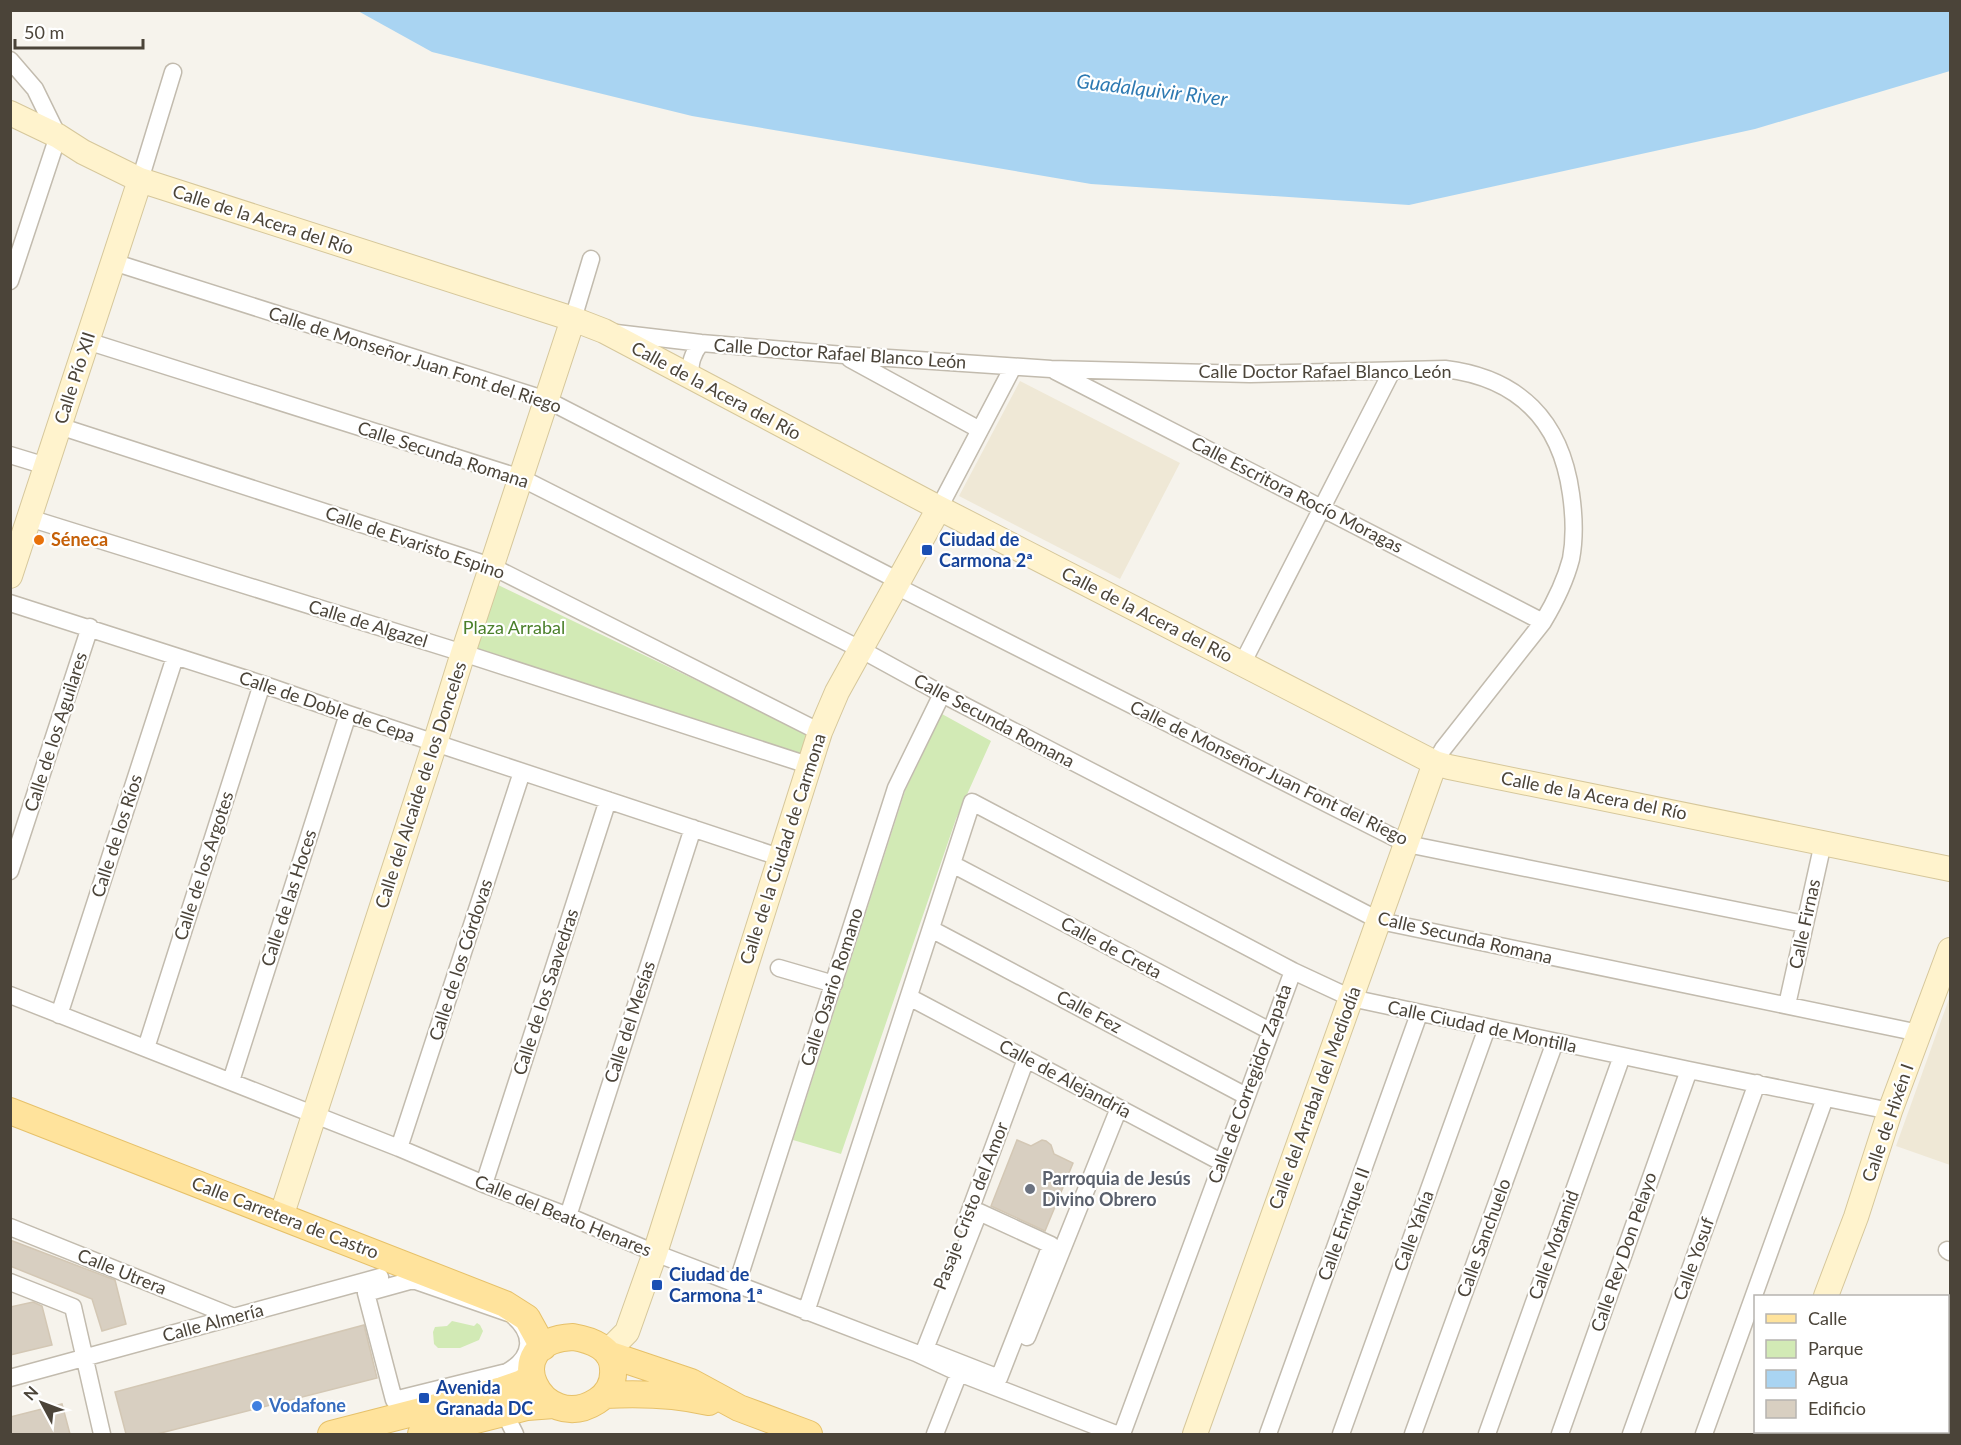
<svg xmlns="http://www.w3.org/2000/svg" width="1961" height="1445" viewBox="0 0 1961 1445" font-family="Lato,sans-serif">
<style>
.education{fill:#efe8d6}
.green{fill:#d2eab5}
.water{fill:#a9d4f2}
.building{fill:#d8cfc1;stroke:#d3c7b4;stroke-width:1.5}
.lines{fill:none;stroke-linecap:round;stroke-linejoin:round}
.street-casing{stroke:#c2bbae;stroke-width:19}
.secondary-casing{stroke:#d6c79b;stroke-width:26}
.primary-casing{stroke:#e6c16a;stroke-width:28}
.street{stroke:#fff;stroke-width:16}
.secondary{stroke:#fff3cd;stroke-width:24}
.primary{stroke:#ffe39c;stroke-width:26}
.food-dot{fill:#e8710a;stroke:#fff;stroke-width:2}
.transit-dot{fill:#1a4fb4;stroke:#fff;stroke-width:2}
.worship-dot{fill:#6b7280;stroke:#fff;stroke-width:2}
.shop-dot{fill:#3f7fe0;stroke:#fff;stroke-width:2}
.labels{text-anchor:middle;stroke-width:4.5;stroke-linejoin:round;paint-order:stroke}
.street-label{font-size:18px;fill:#4b4439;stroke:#fff}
.food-label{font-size:18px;font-weight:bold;fill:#c56008;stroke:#fff;text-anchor:start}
.transit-label{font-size:18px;font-weight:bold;fill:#164399;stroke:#fff;text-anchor:start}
.park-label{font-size:18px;fill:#4a7f2a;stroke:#fff}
.worship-label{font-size:18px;font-weight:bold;fill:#5b616d;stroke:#fff;text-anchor:start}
.shop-label{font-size:18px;font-weight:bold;fill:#366cbe;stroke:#fff;text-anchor:start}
.water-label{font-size:20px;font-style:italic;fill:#2e7ab2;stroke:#fff}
</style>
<rect width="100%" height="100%" fill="#f6f3ec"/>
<path class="education" d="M1020,381L1180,463L1120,579L959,496Z
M1950,996V1165L1896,1146Z"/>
<path class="green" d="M492,582L810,735L798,762L471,646Z
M942,714L991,741L956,819L841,1154L793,1140L905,791Z
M452,1321L474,1326L477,1323L480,1325L483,1331L479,1340L460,1348H438L434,1344L433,1332L435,1327L447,1326Z"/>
<path class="water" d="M1950,10V71L1755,129L1409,205L1091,184L692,116L432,52L358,11Z"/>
<path class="building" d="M1017,1140L1031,1146L1042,1140L1046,1141L1051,1145L1054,1154L1073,1163L1045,1231L991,1206Z
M10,1240L115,1280L126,1324L102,1331L92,1299L10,1266Z
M33,1302L42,1306L52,1345L10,1355V1307Z
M364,1325L377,1378L157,1434H126L115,1392Z
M62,1404L70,1434H10V1417Z"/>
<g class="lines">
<g class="street-casing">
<path id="street" d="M10,60L35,89L58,136L10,281
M140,180L173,72
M113,262L547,400L899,581
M573,319L591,259
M616,333L701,343L844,355L1051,369L1250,374L1445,369C1519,378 1561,421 1571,494C1574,515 1575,538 1571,559C1565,582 1555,602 1543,622L1443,749L1435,763
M87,341L521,478L860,649L942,694L1380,921L1919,1033
M850,359L980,430
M1055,371L1543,622
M690,377C690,363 692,354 701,343
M59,426L491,566L820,732
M10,455L46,466
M939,508L1013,367
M29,518L463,653L808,765
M896,586L1407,844L1804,924
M10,603L262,684L348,714L779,857
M1242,664L1392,371
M952,864L1270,1031
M10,871L90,627
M931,929L1246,1096
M779,968L834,984
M10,995L399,1148L484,1184L568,1216L655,1253L916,1353L959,1373L1116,1434
M909,997L1221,1162
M1787,1005L1823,843
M59,1015L175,657
M146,1048L262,684
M231,1081L348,714
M399,1148L522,772
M484,1184L608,800
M979,1212L1051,1245L999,1378L925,1349Z
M568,1216L693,828
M965,1224L1026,1059
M10,1227L234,1317
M1947,1250L1950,1252
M413,1280L511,1314C535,1333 534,1357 507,1372L394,1400L366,1293Z
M10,1282L73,1307L102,1434
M737,1284L896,788L942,694
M806,1312L972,802L1293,971L1351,998L1689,1070L1890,1111
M1948,1326L1950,1327
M1027,1337L1119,1108
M10,1378L380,1277
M1948,1399L1950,1400
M509,1422L515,1434
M1835,1432L1843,1434
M935,1434L959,1373
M1122,1434L1293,971
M1268,1434L1419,1014
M1341,1434L1487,1028
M1413,1434L1555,1042
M1487,1434L1622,1056
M1560,1434L1689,1070
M1631,1434L1757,1083
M1704,1434L1825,1098"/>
</g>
<g class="secondary-casing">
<path id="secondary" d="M10,113L58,136L83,152L140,180L573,319L604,331L939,508L1435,763L1449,767L1950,869
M10,576L140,180
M281,1217L435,743L463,653L573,319
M1826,1296L1856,1217L1890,1111L1950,950
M607,1352L627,1332L655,1253L820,732L837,692L939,508
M1195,1434L1435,763
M1778,1434L1779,1432"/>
</g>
<g class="primary-casing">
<path id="primary" d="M10,1111L505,1304L527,1318L543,1347
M573,1337C591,1340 613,1348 613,1369C614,1382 608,1394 597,1401C541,1437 494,1341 573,1337Z
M608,1354L691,1382L739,1408L809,1434
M605,1395C641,1393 674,1394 709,1402
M331,1434L502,1390L522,1383L531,1377
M421,1434L527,1407L554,1405"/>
</g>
<use href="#street" class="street"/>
<use href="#secondary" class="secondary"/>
<use href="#primary" class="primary"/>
</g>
<circle class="food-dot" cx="39" cy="540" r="6"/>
<g class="transit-dot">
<rect x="921" y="544" width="12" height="12" rx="3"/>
<rect x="651" y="1279" width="12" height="12" rx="3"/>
<rect x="418" y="1392" width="12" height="12" rx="3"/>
</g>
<circle class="worship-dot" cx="1030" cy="1189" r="6"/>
<circle class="shop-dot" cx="257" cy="1406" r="6"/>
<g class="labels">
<g class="street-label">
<text transform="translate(263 220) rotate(18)" y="6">Calle de la Acera del Río</text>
<text transform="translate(840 354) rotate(4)" y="6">Calle Doctor Rafael Blanco León</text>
<text transform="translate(415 360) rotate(18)" y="6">Calle de Monseñor Juan Font del Riego</text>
<text x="1325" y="378">Calle Doctor Rafael Blanco León</text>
<text transform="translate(75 378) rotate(-72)" y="6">Calle Pío XII</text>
<text transform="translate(716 391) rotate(28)" y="6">Calle de la Acera del Río</text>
<text transform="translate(443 455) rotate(18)" y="6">Calle Secunda Romana</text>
<text transform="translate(1297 495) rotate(27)" y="6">Calle Escritora Rocío Moragas</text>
<text transform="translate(415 543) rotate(19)" y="6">Calle de Evaristo Espino</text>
<text transform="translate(1147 615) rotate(27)" y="6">Calle de la Acera del Río</text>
<text transform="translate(368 624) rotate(17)" y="6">Calle de Algazel</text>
<text transform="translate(327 707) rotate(19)" y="6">Calle de Doble de Cepa</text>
<text transform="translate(994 721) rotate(28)" y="6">Calle Secunda Romana</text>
<text transform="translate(56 732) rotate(-72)" y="6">Calle de los Aguilares</text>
<text transform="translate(1269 773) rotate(26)" y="6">Calle de Monseñor Juan Font del Riego</text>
<text transform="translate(421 785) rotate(-72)" y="6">Calle del Alcaide de los Donceles</text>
<text transform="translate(1594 796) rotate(11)" y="6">Calle de la Acera del Río</text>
<text transform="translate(117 836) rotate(-72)" y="6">Calle de los Ríos</text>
<text transform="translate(783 849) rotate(-72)" y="6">Calle de la Ciudad de Carmona</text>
<text transform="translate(204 866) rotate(-72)" y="6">Calle de los Argotes</text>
<text transform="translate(289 898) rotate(-72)" y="6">Calle de las Hoces</text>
<text transform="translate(1805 924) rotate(-78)" y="6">Calle Firnas</text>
<text transform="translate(1465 938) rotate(13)" y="6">Calle Secunda Romana</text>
<text transform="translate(1111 948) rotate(28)" y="6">Calle de Creta</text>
<text transform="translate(461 960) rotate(-72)" y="6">Calle de los Córdovas</text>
<text transform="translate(832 987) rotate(-72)" y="6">Calle Osario Romano</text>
<text transform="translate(546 992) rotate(-72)" y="6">Calle de los Saavedras</text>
<text transform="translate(1089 1012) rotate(28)" y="6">Calle Fez</text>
<text transform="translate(630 1022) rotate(-72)" y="6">Calle del Mesías</text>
<text transform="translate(1482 1027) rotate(12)" y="6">Calle Ciudad de Montilla</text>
<text transform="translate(1065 1079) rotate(28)" y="6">Calle de Alejandría</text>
<text transform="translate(1250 1084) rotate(-70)" y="6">Calle de Corregidor Zapata</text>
<text transform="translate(1315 1098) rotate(-70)" y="6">Calle del Arrabal del Mediodía</text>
<text transform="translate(1888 1123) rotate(-71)" y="6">Calle de Hixén I</text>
<text transform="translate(971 1206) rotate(-69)" y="6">Pasaje Cristo del Amor</text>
<text transform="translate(563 1216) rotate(22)" y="6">Calle del Beato Henares</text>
<text transform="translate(285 1218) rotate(21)" y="6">Calle Carretera de Castro</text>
<text transform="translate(1344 1224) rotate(-70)" y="6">Calle Enrique II</text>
<text transform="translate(1414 1231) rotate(-70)" y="6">Calle Yahía</text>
<text transform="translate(1484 1238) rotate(-70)" y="6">Calle Sanchuelo</text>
<text transform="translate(1554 1245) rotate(-70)" y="6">Calle Motamid</text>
<text transform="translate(1624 1252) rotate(-71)" y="6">Calle Rey Don Pelayo</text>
<text transform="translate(1694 1259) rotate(-70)" y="6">Calle Yosuf</text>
<text transform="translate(122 1272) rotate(22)" y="6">Calle Utrera</text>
<text transform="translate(213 1323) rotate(-15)" y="6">Calle Almería</text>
</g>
<g class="food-label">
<text x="51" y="546">Séneca</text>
</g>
<g class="transit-label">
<text x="939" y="546">Ciudad de<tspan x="939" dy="21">Carmona 2ª</tspan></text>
<text x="669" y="1281">Ciudad de<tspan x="669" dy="21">Carmona 1ª</tspan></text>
<text x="436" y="1394">Avenida<tspan x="436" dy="21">Granada DC</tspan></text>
</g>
<g class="park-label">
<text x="514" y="634">Plaza Arrabal</text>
</g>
<g class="worship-label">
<text x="1042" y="1185">Parroquia de Jesús<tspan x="1042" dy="21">Divino Obrero</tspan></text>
</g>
<g class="shop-label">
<text x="269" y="1412">Vodafone</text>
</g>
<g class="water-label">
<text transform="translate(1152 90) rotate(7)" y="7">Guadalquivir River</text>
</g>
</g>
<rect width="1961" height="1445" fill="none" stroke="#4b4439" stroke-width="24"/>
<rect x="1754" y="1295" width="195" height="138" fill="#ffffff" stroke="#b7b4b0" stroke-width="1.5"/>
<rect x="1766" y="1314" width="30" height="9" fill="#ffe39c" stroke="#b7b4b0" stroke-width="1.5"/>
<text x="1808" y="1325" font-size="18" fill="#4b4439">Calle</text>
<rect x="1766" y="1340" width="30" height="18" fill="#d2eab5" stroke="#b7b4b0" stroke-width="1.5"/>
<text x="1808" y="1355" font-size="18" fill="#4b4439">Parque</text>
<rect x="1766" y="1370" width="30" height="18" fill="#a9d4f2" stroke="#b7b4b0" stroke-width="1.5"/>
<text x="1808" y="1385" font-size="18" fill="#4b4439">Agua</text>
<rect x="1766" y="1400" width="30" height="18" fill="#d8cfc1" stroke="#b7b4b0" stroke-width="1.5"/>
<text x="1808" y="1415" font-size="18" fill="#4b4439">Edificio</text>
<g transform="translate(42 1403) rotate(311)" stroke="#ffffff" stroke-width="4.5" paint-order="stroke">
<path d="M0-4.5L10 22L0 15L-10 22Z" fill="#4b4439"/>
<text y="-9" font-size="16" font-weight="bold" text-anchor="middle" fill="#4b4439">N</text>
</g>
<path d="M15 39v9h128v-9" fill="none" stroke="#4b4439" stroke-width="3"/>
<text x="24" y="39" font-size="18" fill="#4b4439" stroke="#ffffff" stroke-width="4.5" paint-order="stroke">50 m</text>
</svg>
